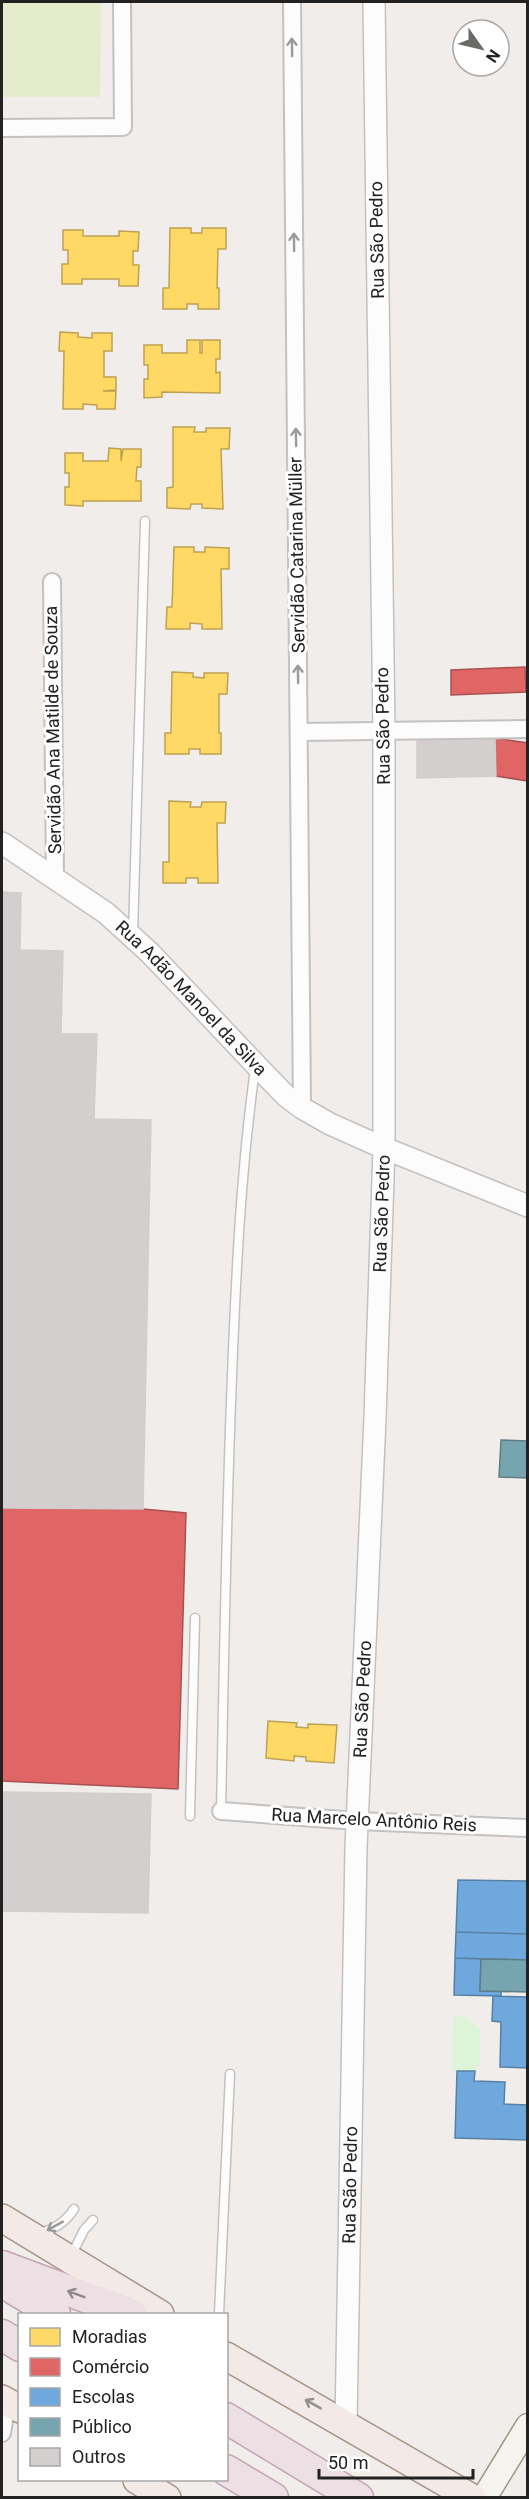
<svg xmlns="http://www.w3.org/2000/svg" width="529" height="2499" viewBox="0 0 529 2499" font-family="Roboto,sans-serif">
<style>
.grass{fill:#e4eccb}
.park{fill:#def4d8}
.homes{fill:#ffd966;stroke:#bda252;stroke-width:1.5}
.shops{fill:#e06666;stroke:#a75252;stroke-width:1.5}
.schools{fill:#6fa8dc;stroke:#5880a4;stroke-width:1.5}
.public{fill:#76a5af;stroke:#5d7e85;stroke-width:1.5}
.building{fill:#d3cfce;stroke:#d3cecc;stroke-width:1.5}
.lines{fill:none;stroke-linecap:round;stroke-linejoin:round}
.service-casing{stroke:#c3c2c1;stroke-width:11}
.minor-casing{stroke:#c3c2c1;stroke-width:20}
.tertiary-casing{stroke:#c3c2c1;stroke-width:24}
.secondary-casing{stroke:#9b9782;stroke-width:27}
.primary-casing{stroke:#a79486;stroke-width:30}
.motorway-casing{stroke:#c5a2b5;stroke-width:33}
.service{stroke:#fdfcfc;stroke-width:8}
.minor{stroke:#fdfcfc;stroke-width:16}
.tertiary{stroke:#fdfcfc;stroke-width:21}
.secondary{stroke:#f4f3ed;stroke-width:24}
.primary{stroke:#f3eae7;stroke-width:27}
.motorway{stroke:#ece0e5;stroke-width:30}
.oneway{stroke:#9a9a9a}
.oneway2{stroke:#918a8d}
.oneway3{stroke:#95908e}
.labels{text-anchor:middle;stroke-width:6;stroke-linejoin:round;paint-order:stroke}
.street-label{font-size:18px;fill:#222;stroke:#fff}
</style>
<rect width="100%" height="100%" fill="#f0edeb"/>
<path class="grass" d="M2,2H101L100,97H2Z"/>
<path class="park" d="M453,2016L465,2017L480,2028V2063L475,2071H452Z"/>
<path class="homes" d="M170,228H191V233H202V228H226V249H218L217,288H219V309H198V304H187V309H163V288H169Z
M63,230H83V236H119V231L139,232L138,251H133V265H139L138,286H119V279H82V284H62V264H68V250H63Z
M60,332L78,333V337L92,338V333H112V351H104V377H116V390L103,391H116L115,409H97V405L83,404V409H63L64,351H59Z
M187,340H200V353H202V340H220V359H216V373L220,372V393L162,392V397L144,398V379H148V365H144V345H162V353H187Z
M173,427H195L194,432H206V428H230L229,449H221L223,509L202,508V504H191L190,509L167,508V488L173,487Z
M109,448L121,449V461L123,449H141V467H137L136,481H141V501H83V506L65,505V487H69V473H65V453H83V461H108Z
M174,547H194V552H205V547L229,548V569H221L222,629H202V624L190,623V629H166L167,607H172Z
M172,672L193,673V677L204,678V673H228L227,694H219V733H221V754H200V749H189V754H165V733H171Z
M169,801L191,802L190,807H201L202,802H226L225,823H217L218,883H198V878H186V883H163V862H169Z
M268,1721L297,1723L296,1727L308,1728V1724L337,1725L334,1763L306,1761V1757L294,1756V1761L266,1758Z"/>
<path class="shops" d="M525,667L526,692L451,695V670Z
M495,738L528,743V781L496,776Z
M2,1508L143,1509L186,1513L178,1789L2,1781Z"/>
<path class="schools" d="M458,1880L528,1881V1934L456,1932Z
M456,1932L528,1934V1960L455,1958Z
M455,1958L481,1959L480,1991H501V1996L454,1995Z
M493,1996L528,1997V2068L500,2067L501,2022L492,2021Z
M457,2071H475L474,2081L505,2082L504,2104L528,2105V2140L455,2138Z"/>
<path class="public" d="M501,1440L528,1441V1478L499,1477Z
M481,1959L528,1960V1992L480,1991Z"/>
<path class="building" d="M495,738L496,776L417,778V740Z
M2,892L21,893L20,950L63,951L61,1034H97L94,1119L151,1120L143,1509L2,1508Z
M2,1792L151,1794L148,1913L2,1911Z"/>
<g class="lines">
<g class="service-casing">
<path id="service" d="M133,934L145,521
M221,1811C224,1665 226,1521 232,1376C236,1273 241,1170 255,1069
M190,1816L195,1618
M38,2234C54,2229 65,2223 74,2209
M71,2256L84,2230L93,2220
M219,2314L230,2074"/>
</g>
<g class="minor-casing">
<path id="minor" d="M292,2L302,1108
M2,128L123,127L122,2
M52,582L55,878
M299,732L528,729
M221,1811L357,1821L528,1828
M2,2433L7,2402"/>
</g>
<g class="tertiary-casing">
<g id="tertiary">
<path id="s1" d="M2,843L106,913L150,953L256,1065L286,1096L302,1108L330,1124L384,1148L528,1206"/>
<path id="s2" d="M346,2423L356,1848L375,1418L384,1148V731L374,2"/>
</g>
</g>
<g class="secondary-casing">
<path id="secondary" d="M484,2498L528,2426"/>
</g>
<g class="primary-casing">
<path id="primary" d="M2,2218L160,2314
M226,2356L472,2498
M2,2399L20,2409
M137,2480L167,2498"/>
</g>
<g class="motorway-casing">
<path id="motorway" d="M2,2266L131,2314
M2,2282L55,2314
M2,2335L20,2346
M226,2418L358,2498
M226,2470L273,2498"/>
</g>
<use href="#service" class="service"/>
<use href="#minor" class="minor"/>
<use href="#tertiary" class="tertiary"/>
<use href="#secondary" class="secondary"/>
<use href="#primary" class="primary"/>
<use href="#motorway" class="motorway"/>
</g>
<defs><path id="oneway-shaft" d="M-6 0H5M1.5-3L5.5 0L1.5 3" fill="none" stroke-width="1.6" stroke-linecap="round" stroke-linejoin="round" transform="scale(1.5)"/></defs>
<g class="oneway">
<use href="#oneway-shaft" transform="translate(292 47) rotate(-91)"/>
<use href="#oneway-shaft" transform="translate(294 242) rotate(-91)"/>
<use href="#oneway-shaft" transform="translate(296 437) rotate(-91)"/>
<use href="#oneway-shaft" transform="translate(298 674) rotate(-91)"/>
<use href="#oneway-shaft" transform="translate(55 2226) rotate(151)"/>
</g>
<use class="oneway2" href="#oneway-shaft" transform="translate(76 2294) rotate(-159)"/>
<use class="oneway3" href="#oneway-shaft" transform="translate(313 2404) rotate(-151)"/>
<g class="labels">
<g class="street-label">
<text transform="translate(377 240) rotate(-91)" y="6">Rua São Pedro</text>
<text transform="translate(297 555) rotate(-91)" y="6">Servidão Catarina Müller</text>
<text transform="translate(383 726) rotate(-91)" y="6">Rua São Pedro</text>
<text transform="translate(53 730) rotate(-91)" y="6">Servidão Ana Matilde de Souza</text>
<text dy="6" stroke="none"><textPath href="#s1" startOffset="246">Rua Adão Manoel da Silva</textPath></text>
<text dy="6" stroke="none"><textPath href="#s2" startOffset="1210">Rua São Pedro</textPath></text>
<text dy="6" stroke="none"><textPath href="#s2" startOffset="724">Rua São Pedro</textPath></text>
<text transform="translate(374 1820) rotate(3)" y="6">Rua Marcelo Antônio Reis</text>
<text dy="6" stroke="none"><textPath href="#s2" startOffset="238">Rua São Pedro</textPath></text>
</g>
</g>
<rect width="529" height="2499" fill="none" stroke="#222222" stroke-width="6"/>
<rect x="18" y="2313" width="210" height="168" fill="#ffffff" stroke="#a7a7a7" stroke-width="1.5"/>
<rect x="30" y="2328" width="30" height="18" fill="#ffd966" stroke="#a7a7a7" stroke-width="1.5"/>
<text x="72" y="2343" font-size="18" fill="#222222">Moradias</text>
<rect x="30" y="2358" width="30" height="18" fill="#e06666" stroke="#a7a7a7" stroke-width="1.5"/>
<text x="72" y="2373" font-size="18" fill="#222222">Comércio</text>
<rect x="30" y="2388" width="30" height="18" fill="#6fa8dc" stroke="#a7a7a7" stroke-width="1.5"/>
<text x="72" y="2403" font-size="18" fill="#222222">Escolas</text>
<rect x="30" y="2418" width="30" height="18" fill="#76a5af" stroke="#a7a7a7" stroke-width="1.5"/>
<text x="72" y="2433" font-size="18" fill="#222222">Público</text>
<rect x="30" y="2448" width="30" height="18" fill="#d3cfce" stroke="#a7a7a7" stroke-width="1.5"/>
<text x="72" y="2463" font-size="18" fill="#222222">Outros</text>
<g transform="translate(481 48) rotate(124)"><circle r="28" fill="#ffffff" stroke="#a7a7a7" stroke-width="1.5"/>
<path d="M0-4.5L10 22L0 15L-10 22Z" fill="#6a6968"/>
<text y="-9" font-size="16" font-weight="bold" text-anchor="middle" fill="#222222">N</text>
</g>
<path d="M319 2469v9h154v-9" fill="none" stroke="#222222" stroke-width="3"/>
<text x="328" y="2469" font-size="18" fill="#222222" stroke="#ffffff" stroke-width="4.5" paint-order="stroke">50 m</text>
</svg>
